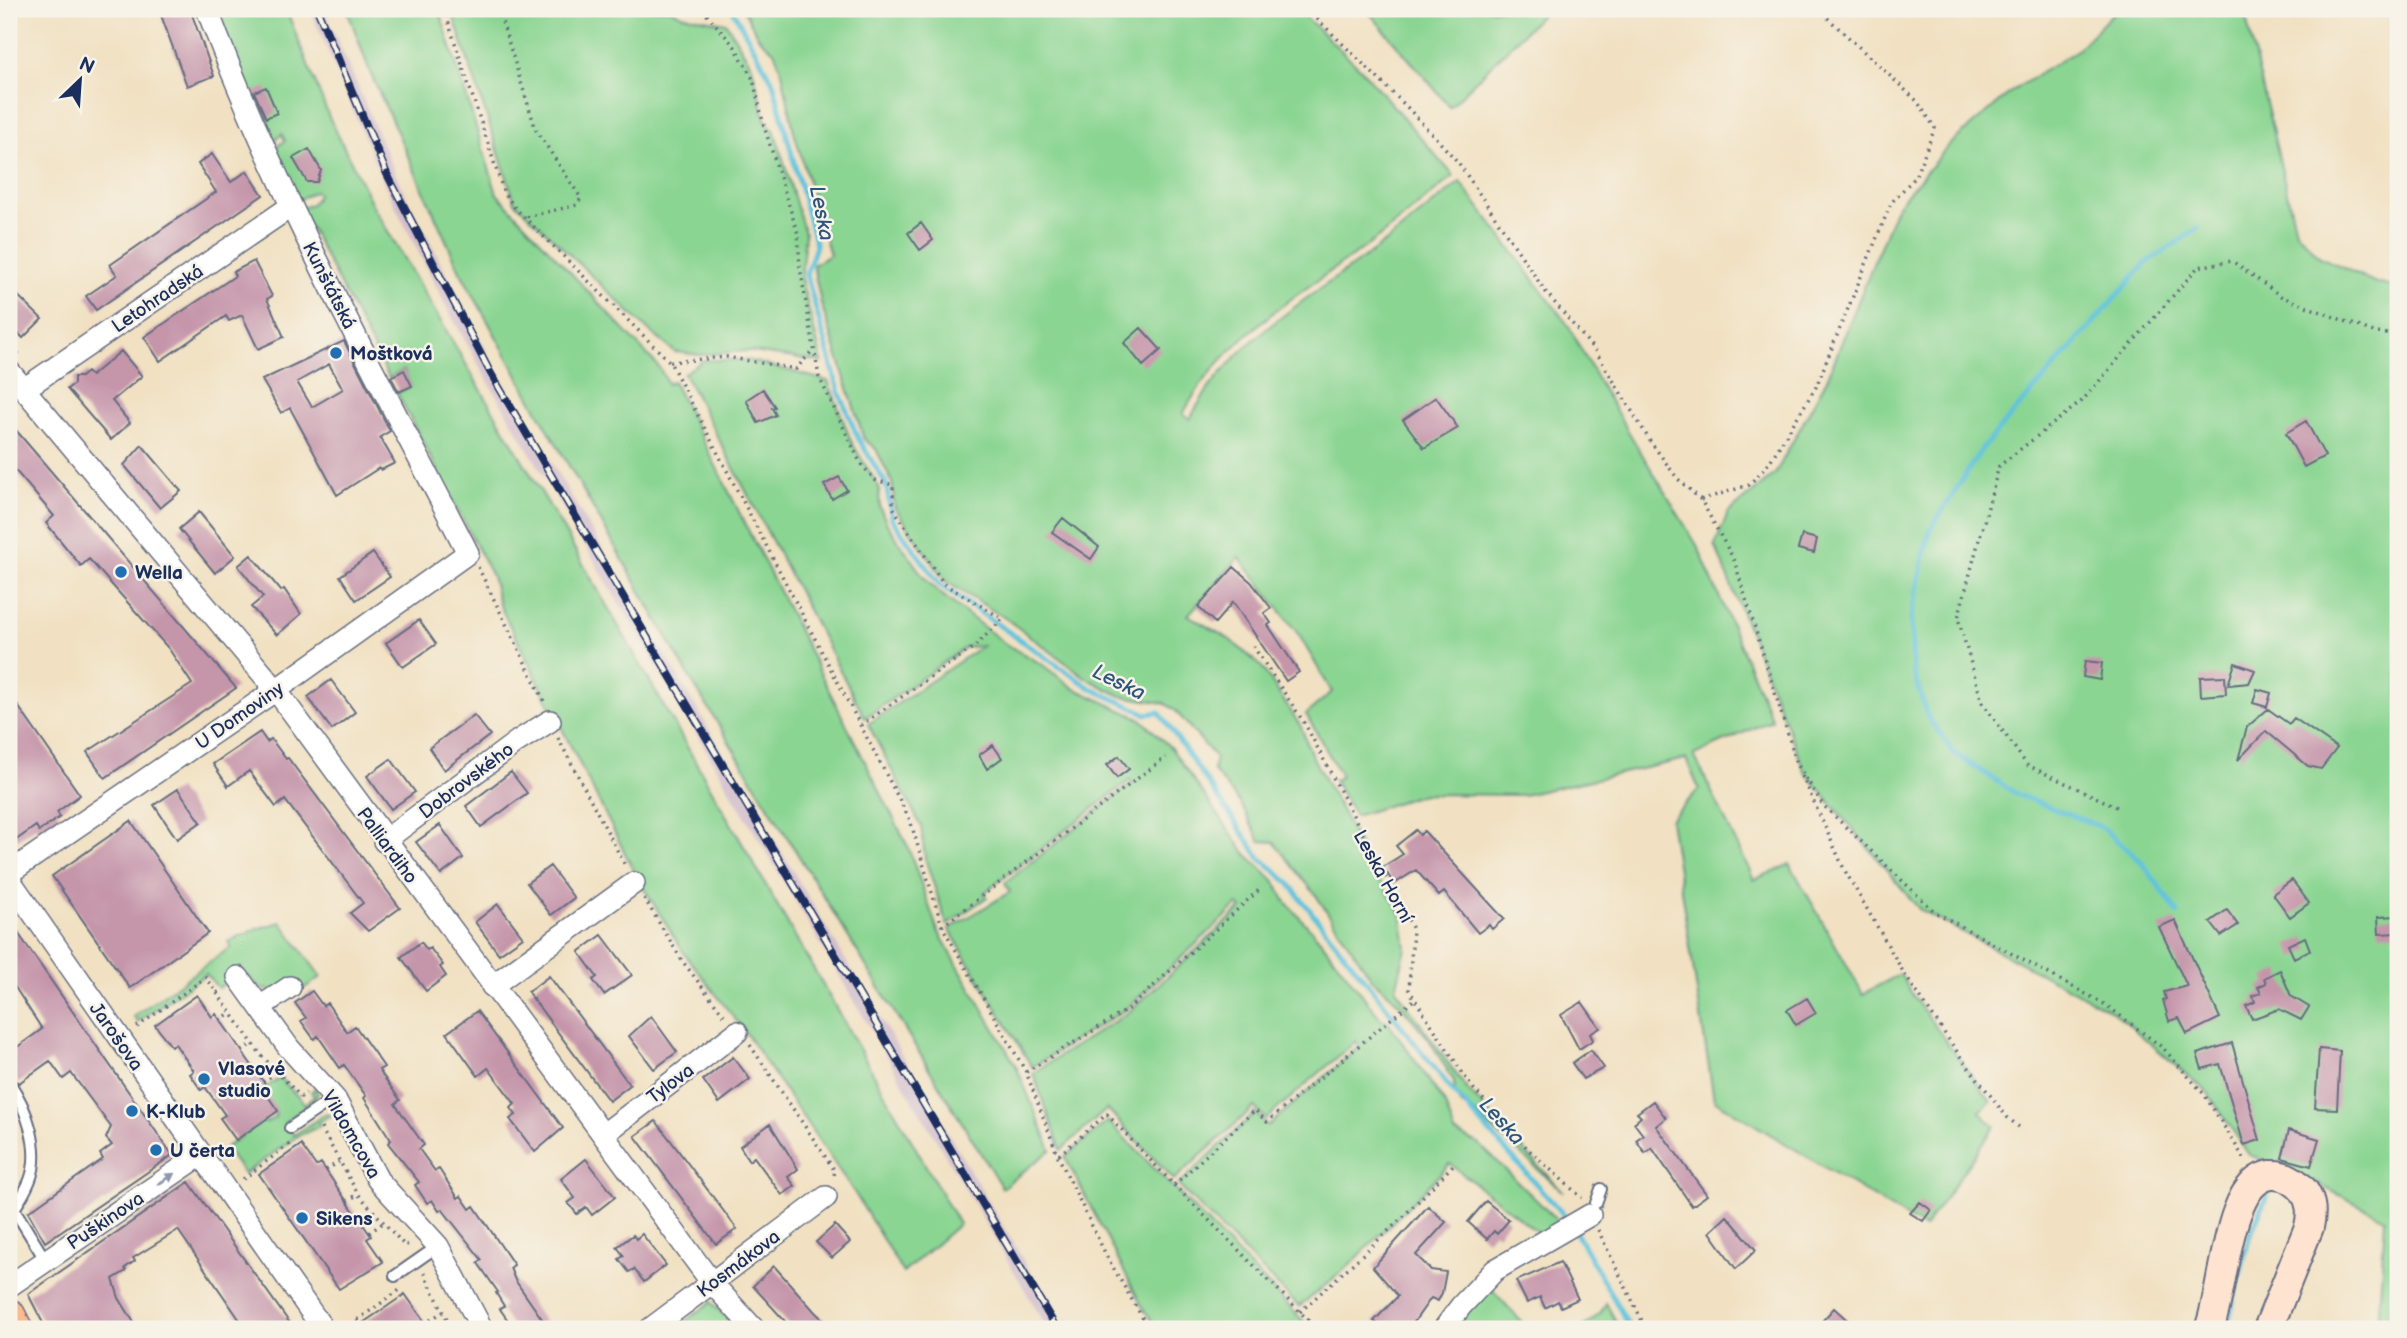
<svg xmlns="http://www.w3.org/2000/svg" width="2407" height="1338" viewBox="0 0 2407 1338" font-family="'Balsamiq Sans',sans-serif">
<style>
.industrial{fill:#d1bdcc}
.green{fill:#8ad592;stroke:#528278;stroke-width:2}
.lines{fill:none;stroke-linecap:round;stroke-linejoin:round}
.stream{stroke:#5fc2dd;stroke-width:5}
.building{fill:#c595aa;fill-rule:evenodd}
.lane-casing{stroke:#666d81;stroke-width:14}
.street-casing{stroke:#666d81;stroke-width:24}
.secondary-casing{stroke:#666d81;stroke-width:32}
.primary-casing{stroke:#666d81;stroke-width:35}
.path{stroke:#666d81;stroke-width:3.5;stroke-dasharray:2 5;stroke-linecap:butt}
.lane{stroke:#fff;stroke-width:10}
.street{stroke:#fff;stroke-width:21}
.secondary{stroke:#fee3d1;stroke-width:28}
.primary{stroke:#fcba8d;stroke-width:32}
.rail-casing{stroke:#1b2f5e;stroke-width:8}
.rail{stroke:#f7f3e8;stroke-width:5;stroke-dasharray:16;stroke-linecap:butt}
.oneway{fill:#8d97ae}
.poi-dot{fill:#1f6fb2;stroke:#f7f3e8;stroke-width:2.5}
.labels{text-anchor:middle;stroke-width:5;stroke-linejoin:round;paint-order:stroke}
.street-label{font-size:19px;fill:#1b2f5e;stroke:#f7f3e8}
.poi-label{font-size:19px;font-weight:bold;fill:#1b2f5e;stroke:#f7f3e8;text-anchor:start}
.water-label{font-size:21px;font-style:italic;fill:#2c547e;stroke:#f7f3e8}
</style>
<rect width="100%" height="100%" fill="#f7f3e8"/>
<filter id="ink" filterUnits="userSpaceOnUse"><feTurbulence type="fractalNoise" baseFrequency=".0143" numOctaves="2"/><feDisplacementMap in="SourceGraphic" scale="14" xChannelSelector="R" yChannelSelector="G"/><feConvolveMatrix kernelMatrix="1 2 1 2 8 2 1 2 1" color-interpolation-filters="sRGB"/></filter>
<filter id="wash" filterUnits="userSpaceOnUse"><feTurbulence type="fractalNoise" baseFrequency=".00686" numOctaves="4" result="noise"/><feDisplacementMap in="SourceGraphic" scale="28" xChannelSelector="R" yChannelSelector="G"/><feGaussianBlur stdDeviation="1.57" result="paint"/><feColorMatrix in="noise" values="0 0 0 0 0 0 0 0 0 0 0 0 0 0 0 0 0 1.4 0 .05"/><feComposite in="paint" operator="in"/></filter>
<g filter="url(#wash)">
<rect width="100%" height="100%" fill="#f1e1c2"/>
<path class="industrial" d="M310,9H324L399,182L496,369L1064,1329H1048L485,376L448,310L386,188Z"/>
<path class="green" d="M216,9H286L329,117L374,208L563,529L959,1224L903,1273L856,1195L745,1032L684,953L637,877L499,604L492,576L397,393L411,386L404,370L389,378L300,208L312,204L318,195L315,191L297,201L272,149L285,141L282,134L270,144Z
M347,9H439L497,194L659,367L668,384L673,381L908,847L938,931L1016,1066L1051,1150L1002,1188L693,683L528,394L460,271L370,72Z
M451,9H671L682,15L726,23L752,66L766,122L774,129L805,234L801,279L822,362L746,351L700,355L675,352L648,330L515,202Z
M743,9H1297L1361,69L1454,176C1426,198 1399,222 1371,243C1303,292 1223,337 1183,414L1190,419C1229,343 1309,298 1375,250C1404,228 1432,205 1460,182L1568,325L1602,388L1698,547L1772,720L1694,755L1754,880L1790,864L1863,994L1900,974L1915,999L1991,1102L1979,1111L1995,1126L1924,1228L1714,1100L1670,820L1699,789L1686,759L1523,795L1423,794L1355,816L1334,781L1341,776L1306,714L1332,692L1299,635L1239,557L1188,615L1229,639L1261,666L1301,727L1312,756L1374,872L1401,912L1406,948L1396,989L1466,1088L1563,1192L1474,1112L1461,1105L1455,1094L1454,1081L1428,1038L1400,1004L1373,980L1315,894L1274,842L1260,841L1240,803L1213,770L1216,758L1175,710L1164,703L1121,696L1088,679L1005,618L945,581L895,508L892,482L876,449L864,439L821,303L813,265L830,255L794,132L782,72L774,51L759,38Z
M1366,9H1547L1450,107Z
M2117,9H2244L2296,231L2320,257L2376,283L2398,288V1329H2378L2385,1218L2292,1171L2249,1155L2208,1093L2114,1012L1920,910L1805,772L1715,545L1728,513L1775,474L1827,379L1896,207L1950,144L2012,91L2077,50Z
M704,360H748L828,381L852,443L879,487L880,508L887,524L922,575L937,591L1007,645L1040,663L1075,689L1141,719L1171,748L1245,853L1275,882L1286,902L1320,940L1381,1019L1388,1022L1444,1102L1455,1133L1479,1144L1564,1227L1544,1237L1450,1164L1351,1264L1299,1307L1178,1185L1255,1113L1268,1126L1359,1047L1356,1041L1266,1119L1254,1107L1174,1180L1107,1109L1061,1150L1033,1073L1129,1012L1242,908L1238,905L1126,1009L1032,1067L949,929L1010,892L1005,883L1133,783L1130,780L984,893L987,897L947,925L925,858L921,826L868,724L982,646L966,647L865,718L684,373Z
M281,922L321,977L297,993L262,989L242,971L218,988L206,974L137,1022L134,1016L231,947L228,942L253,930Z
M280,1078L305,1104L314,1096L311,1092L315,1088L318,1094L315,1100L285,1122L294,1135L325,1114L334,1116H329L318,1123L320,1126L296,1137L244,1174L225,1148L264,1120L266,1123L276,1116L263,1089Z
M1108,1121L1311,1329H1158L1143,1308L1065,1157Z
M1488,1285L1528,1329H1451Z
M711,1302L738,1329H675Z
M1606,1303L1620,1329H1581L1601,1313Z"/>
<g class="lines">
<path class="stream" d="M732,9L773,82L816,246L806,274L839,391L858,438L886,484L892,519L940,585L1092,689L1147,714L1159,712L1260,858L1287,881L1451,1089L1570,1222
M2178,913L2142,862L2101,827L2018,795L1954,753L1927,716L1913,671L1911,618L1929,532L1981,450L2145,264L2198,228
M1575,1231L1631,1329
M2227,1329L2249,1238L2269,1191"/>
</g>
<g id="blocks">
<path class="building" d="M178,9H190L214,76L187,86L161,15Z
M266,87L277,113L266,118L254,92Z
M309,149L321,170L317,182H307L293,158Z
M212,154L231,182L247,171L263,195L96,310L86,296L117,275L110,265L216,192L198,164Z
M921,223L933,240L920,250L908,233Z
M254,261L272,296L267,299L284,337L258,349L242,315L229,321L226,316L160,361L144,337L235,276L233,272Z
M9,287L42,319L23,338L9,324Z
M1141,328L1161,350L1143,366L1124,343Z
M344,341L390,431L380,437L395,463L381,470L379,468L337,495L290,408L281,413L262,380ZM329,364L343,389L312,407L297,382Z
M121,351L142,376L112,401L130,423L111,440L67,389L74,384V377H81L87,372L91,376Z
M404,370L412,386L399,392L391,377Z
M763,389L775,407L772,408L776,415L758,423L746,400Z
M1436,397L1458,428L1424,448L1403,420Z
M2306,421L2325,456L2304,467L2286,433Z
M9,422L236,688L105,778L87,752L192,684L169,649L89,559L81,566L46,523L54,516L9,463Z
M142,445L181,491L160,508L124,465Z
M839,477L847,490L832,499L824,485Z
M199,512L235,556L215,573L179,529Z
M1063,518L1099,547L1091,559L1052,532Z
M1802,535L1817,539L1814,553L1798,549Z
M373,553L390,577L356,600L340,576Z
M251,555L281,591L284,589L301,614L277,635L251,607L263,597L238,566Z
M1234,567L1251,582L1271,608L1264,613L1271,623L1268,625L1299,672L1286,681L1233,602L1215,623L1198,607Z
M419,620L436,644L403,667L386,643Z
M2085,661L2102,663L2100,680L2083,677Z
M2235,663L2255,670L2249,683L2228,685Z
M2225,676L2226,694L2201,696L2200,677Z
M331,680L355,712L332,730L308,697Z
M2257,689L2271,693L2267,707L2253,703Z
M9,693L80,795L57,812L60,817L39,831L36,826L9,845Z
M2268,709L2289,724L2294,718L2337,748L2321,769L2308,766L2266,731L2238,760L2247,727Z
M474,715L490,735L444,770L429,748Z
M260,732L267,742L271,739L286,759L288,758L400,908L368,931L350,913L363,903L285,800L276,807L249,771L228,786L213,764Z
M993,745L1002,758L987,769L979,755Z
M1119,756L1129,769L1117,778L1107,765Z
M391,759L415,792L391,809L367,776Z
M511,772L527,793L481,827L466,806Z
M178,789L201,822L177,839L154,805Z
M131,821L208,933L130,988L52,876Z
M440,825L463,858L441,875L416,842Z
M1416,830L1420,835L1424,831L1504,919L1492,929L1489,925L1478,933L1444,892L1439,896L1416,870L1394,884L1383,867L1403,854L1396,846Z
M550,866L574,898L551,915L527,883Z
M2292,880L2309,903L2290,917L2273,894Z
M498,904L523,937L499,954L475,922Z
M2227,910L2238,925L2221,936L2210,922Z
M2398,916V933L2379,934L2378,917Z
M9,920L171,1153V1156L45,1242L28,1212L103,1159L100,1154L112,1145L106,1138L111,1127L71,1073L63,1079L50,1061L19,1083L9,1074V1053L42,1029L9,978Z
M2175,920L2220,1018L2187,1034L2179,1018L2169,1021L2163,1000L2166,999L2164,992L2187,986L2159,927Z
M602,935L632,975L604,995L593,980L597,977L579,952Z
M2305,937L2310,950L2294,958L2288,945Z
M421,942L427,950L430,948L443,965L440,967L446,976L426,991L401,957Z
M2280,970L2291,996L2309,1007L2301,1020L2279,1009L2252,1019L2246,1006L2255,1002L2253,996L2261,993L2258,987L2266,983L2264,978Z
M549,976L630,1085L609,1101L528,992Z
M312,991L323,1006L327,1003L347,1032L355,1026L384,1067L379,1070L400,1100L395,1104L424,1145L419,1149L435,1171L439,1169L458,1198L461,1196L470,1209L474,1206L514,1265L510,1268L515,1280L549,1329H514L500,1309L504,1306L496,1293L498,1292L478,1263L482,1260L442,1209L439,1211L432,1200L427,1203L415,1185L419,1182L388,1143L391,1140L364,1098L366,1096L344,1065L340,1068L318,1036L314,1039L301,1021L306,1018L295,1003Z
M197,995L212,1017L216,1014L253,1067L267,1087L263,1089L278,1111L236,1140L220,1118L225,1115L205,1087L201,1090L190,1074L194,1071L175,1044L171,1046L155,1025Z
M1807,998L1816,1013L1796,1025L1787,1010Z
M1582,1002L1600,1028L1590,1034L1593,1040L1579,1049L1561,1015Z
M477,1011L563,1128L535,1152L510,1119L516,1115L511,1108L515,1104L488,1068L478,1076L447,1033Z
M651,1016L677,1052L654,1069L629,1036Z
M2232,1043L2260,1140L2244,1145L2220,1064L2202,1069L2197,1054Z
M2319,1049L2340,1051L2337,1109L2315,1108Z
M1591,1050L1604,1068L1583,1079L1572,1063Z
M733,1057L750,1079L719,1103L703,1080Z
M1653,1101L1666,1118L1656,1126L1707,1195L1692,1206L1652,1148L1645,1153L1636,1140L1643,1135L1634,1123L1641,1117L1637,1113Z
M656,1121L737,1229L716,1244L635,1136Z
M770,1124L798,1169L788,1177L795,1186L782,1195L754,1157L749,1161L740,1146Z
M2289,1130L2319,1139L2311,1166L2282,1158Z
M301,1145L316,1166L321,1163L339,1190L371,1236L367,1239L383,1262L339,1289L259,1174Z
M586,1159L615,1197L592,1215L586,1207L577,1214L568,1203L575,1198L561,1179Z
M189,1182L294,1329H246L178,1230L133,1258L135,1261L125,1268L126,1271L113,1279L119,1298L135,1324L127,1329H46L28,1294Z
M1486,1201L1509,1220L1497,1234L1494,1231L1487,1239L1468,1222Z
M1920,1202L1931,1210L1923,1221L1910,1213Z
M1428,1206L1446,1222L1416,1255L1431,1270L1446,1272L1442,1293L1438,1301L1431,1298L1409,1329H1383L1374,1321L1398,1296L1373,1267Z
M1727,1216L1756,1250L1736,1269L1710,1232Z
M835,1225L850,1242L832,1258L816,1242Z
M642,1234L666,1265L644,1282L634,1269L629,1272L619,1259L624,1256L617,1247L633,1235L636,1239Z
M1560,1262L1578,1299L1561,1307L1558,1301L1545,1308L1540,1297L1527,1303L1516,1281Z
M774,1266L815,1312L833,1329H792L753,1286Z
M405,1294L430,1329H354L401,1297Z
M1834,1308L1857,1329H1815Z"/>
</g>
</g>
<g filter="url(#ink)">
<use href="#blocks" fill-opacity="0" stroke="#666d81" stroke-width="2"/>
<g class="lines">
<g class="lane-casing">
<path id="lane" d="M9,1082C26,1107 42,1149 30,1180C26,1190 20,1200 14,1209L46,1261
M290,1128L334,1098
M1596,1203L1601,1189
M395,1276L438,1246"/>
</g>
<g class="street-casing">
<path id="street" d="M9,371L276,690L712,1283L754,1329
M24,389L290,207
M384,841L518,741L550,721
M9,873L276,690L468,553C376,374 278,198 207,9
M9,879L323,1329
M238,977L289,1048L335,1099L378,1180L438,1246L482,1329
M492,986L634,883
M260,1007L290,987
M604,1134L737,1032
M9,1286L201,1155
M650,1329L826,1197
M1444,1329L1461,1306L1495,1270L1590,1215"/>
</g>
<g class="secondary-casing">
<path id="secondary" d="M2209,1329C2224,1293 2226,1180 2271,1175C2284,1174 2296,1181 2304,1191C2312,1203 2312,1213 2309,1227L2268,1329"/>
</g>
<g class="primary-casing">
<path id="primary" d="M9,1315L16,1329"/>
</g>
<path class="path" d="M444,9L504,193L515,208L670,362L910,820L942,926L1026,1072L1058,1156L1107,1257L1149,1329
M498,9L536,130L581,198L577,205L526,217
M702,9L735,47L753,79L764,126L798,234L800,268L819,377L861,464L875,480L893,485V507L899,517L944,584L1003,619L974,647L861,725
M1307,9L1407,107L1458,162L1545,291L1596,352L1650,441L1677,478L1701,500L1734,560L1797,764L1823,805L1935,912L2106,1005L2163,1048L2204,1094L2245,1160
M9,343L19,354
M670,362L726,357L796,369L812,351
M1701,500L1749,485L1769,463L1816,387L1891,203L1915,177L1935,128L1917,101L1818,9
M478,567L546,705
M1253,646L1305,724L1413,929L1409,990L1471,1086L1529,1150L1582,1198
M558,738L626,867
M1802,776L1844,869L1905,975L1960,1056L2007,1117L2019,1127
M2117,807L2027,765L1982,702L1958,618L1999,466L2082,401L2198,267L2232,261L2282,297L2376,333L2398,335
M644,898L683,962L727,1019
M942,926L1166,757
M217,993L261,1055L301,1097L306,1093
M220,1020L230,1013
M137,1027L206,977L217,993L222,989
M750,1045L835,1171L833,1179
M242,1051L253,1043
M1026,1072L1127,1010L1260,889
M263,1082L277,1072
M321,1128L358,1194L405,1246L410,1243
M1059,1155L1107,1114L1174,1185L1255,1110L1267,1122L1415,999
M326,1170L339,1162
M243,1179L291,1143
M1174,1185L1317,1329
M347,1201L357,1195
M1598,1230L1646,1329
M369,1233L383,1223
M424,1273L452,1329
M1300,1312L1400,1220L1454,1164
M357,1320L364,1329
M430,1320L443,1312
M346,1328L401,1289"/>
<use href="#lane" class="lane"/>
<use href="#street" class="street"/>
<use href="#secondary" class="secondary"/>
<use href="#primary" class="primary"/>
<g class="rail-casing">
<path id="rail" d="M317,9L387,174L490,372L1057,1329"/>
</g>
<use href="#rail" class="rail"/>
</g>
<defs><path id="oneway-solid" d="M-6-.8H1V-3.2L6.5 0L1 3.2V.8H-6Z" transform="scale(1.75)"/></defs>
<use class="oneway" href="#oneway-solid" transform="translate(166 1179) rotate(-34)"/>
</g>
<g class="poi-dot">
<circle cx="336" cy="353" r="7"/>
<circle cx="121" cy="572" r="7"/>
<circle cx="204" cy="1079" r="7"/>
<circle cx="132" cy="1111" r="7"/>
<circle cx="156" cy="1150" r="7"/>
<circle cx="302" cy="1218" r="7"/>
</g>
<g class="labels">
<g class="street-label">
<text transform="translate(330 285) rotate(63)" y="7">Kunštátská</text>
<text transform="translate(157 298) rotate(-34)" y="7">Letohradská</text>
<text transform="translate(239 715) rotate(-35)" y="7">U Domoviny</text>
<text transform="translate(466 780) rotate(-37)" y="7">Dobrovského</text>
<text transform="translate(388 845) rotate(54)" y="7">Palliardiho</text>
<text transform="translate(1384 876) rotate(61)" y="7">Leska Horní</text>
<text transform="translate(117 1036) rotate(55)" y="7">Jarošova</text>
<text transform="translate(670 1083) rotate(-37)" y="7">Tylova</text>
<text transform="translate(352 1134) rotate(60)" y="7">Vildomcova</text>
<text transform="translate(105 1220) rotate(-34)" y="7">Puškinova</text>
<text transform="translate(738 1263) rotate(-37)" y="7">Kosmákova</text>
</g>
<g class="poi-label">
<text x="350" y="360">Moštková</text>
<text x="135" y="579">Wella</text>
<text x="218" y="1075">Vlasové<tspan x="218" dy="22">studio</tspan></text>
<text x="146" y="1118">K-Klub</text>
<text x="170" y="1157">U čerta</text>
<text x="316" y="1225">Sikens</text>
</g>
<g class="water-label">
<text transform="translate(822 213) rotate(79)" y="7">Leska</text>
<text transform="translate(1119 682) rotate(26)" y="7">Leska</text>
<text transform="translate(1502 1121) rotate(48)" y="7">Leska</text>
</g>
</g>
<rect width="2407" height="1338" fill="none" stroke="#f7f3e8" stroke-width="35"/>
<g transform="translate(80 80) rotate(25)" stroke="#f7f3e8" stroke-width="5" paint-order="stroke">
<path d="M0-5L12 26L0 18L-12 26Z" fill="#1b2f5e"/>
<text y="-10" font-size="19" font-weight="bold" text-anchor="middle" fill="#1b2f5e">N</text>
</g>
</svg>
